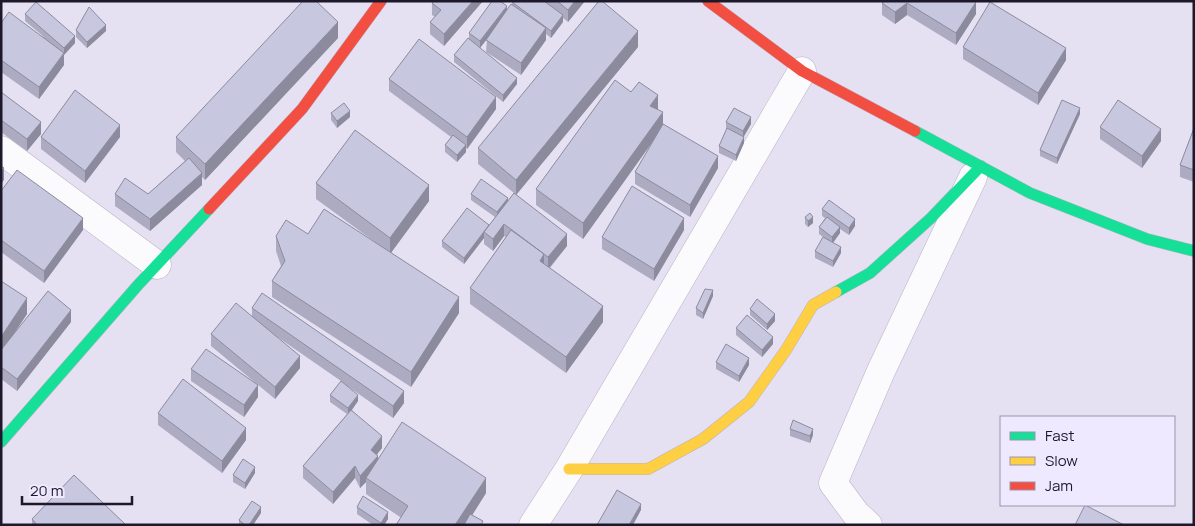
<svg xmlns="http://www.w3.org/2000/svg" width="1195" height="526" viewBox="0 0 1195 526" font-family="Manrope,sans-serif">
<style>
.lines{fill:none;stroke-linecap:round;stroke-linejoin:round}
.street-casing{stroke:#b8b4c4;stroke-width:29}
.fast-casing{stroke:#b8b4c4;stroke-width:12}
.slow-casing{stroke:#b8b4c4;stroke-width:12}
.jam-casing{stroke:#b8b4c4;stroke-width:12}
.street{stroke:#fbfafd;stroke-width:28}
.fast{stroke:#16e098;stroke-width:11}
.slow{stroke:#ffcf43;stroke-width:11}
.jam{stroke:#f24e42;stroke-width:11}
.wall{fill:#acabc1}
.shaded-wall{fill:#8c8b9d}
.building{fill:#c8c7e0;stroke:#8c8b9d}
</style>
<rect width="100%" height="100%" fill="#e6e1f2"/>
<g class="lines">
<g class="street-casing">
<path id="street" d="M1,150L157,265
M533,525L569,469L802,71
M868,525L856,514L833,483L881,371L973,177"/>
</g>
<g class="fast-casing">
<path id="fast" d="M915,131L1030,193L1147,239L1194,251
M836,292L870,273L931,218L981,166
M1,442L138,285L209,209"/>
</g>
<g class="slow-casing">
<path id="slow" d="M569,469H648L703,439L749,402L786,350L813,305L836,292"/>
</g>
<g class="jam-casing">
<path id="jam" d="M708,1L802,71L915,131
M209,209L302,109L381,1"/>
</g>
<use href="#street" class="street"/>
<use href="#fast" class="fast"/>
<use href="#slow" class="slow"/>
<use href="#jam" class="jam"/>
</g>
<path class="wall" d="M483,1L444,46L430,34V22L435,17L432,15V3Z
M513,1H585L568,22L563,18V22L551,38L546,34V40L521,75L486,52L487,39L480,48L471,41L517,84L503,102L454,62V55L469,39V33L507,10L512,4Z
M974,1L976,14L956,45L907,15L895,24L882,15V3Z
M25,14L75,43L64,55V65L39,99L1,72V23L44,37L25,21Z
M76,30L106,31L87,48L76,37Z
M338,38L205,180L202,177V185L150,231L115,206V194H148L185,161L176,152V137Z
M638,47L516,195L567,246L550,268L603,322L566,373L470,304V288L506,237L504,236L493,251L484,244V238L464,264L442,247V241L489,226L495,217L471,200V194L508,202L514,193L478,164V148Z
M963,47L1066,60L1038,105L963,59Z
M389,79L496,109L467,149L466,148V152L457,162L445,152V145L451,137L389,91Z
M1,92L41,134L27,151L1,132Z
M631,92L658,109L663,125L718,168L690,217L635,184V172L654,140L583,239L536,205V189Z
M331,113L350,117L337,128L331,120Z
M1080,114L1057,164L1040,156V150Z
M726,122L751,124L744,136V143L736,161L719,153V146L727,129H726Z
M1100,127L1161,141L1142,168L1100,139Z
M1194,128V182L1180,177V165Z
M41,137H120L85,183L41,149Z
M316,183L429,201L391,253L459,313L411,387L272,297V281L281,266L276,251V236L308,234L375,242L316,199Z
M1,191L83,230L44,283L1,252Z
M822,209L855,226L849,235L840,229V233L833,243L841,253L833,267L815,258V251L827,240L819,234V227L825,218L822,216Z
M805,217L813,223L808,227L805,224Z
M684,230L654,281L602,249V237Z
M1,281L27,314L13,335L71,322L17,391L1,379Z
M713,296L703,319L696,315V308Z
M252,308L404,403L393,418L343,383L358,401L352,410L382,448L377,454L378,459L486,493L472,515L483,525L400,517L366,494V482L360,488L355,478L333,504L303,478V466L347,414L330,402V395L341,381L276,336L300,368L275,399L211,346V334L252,316Z
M750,309L775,321L767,330L750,315Z
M736,328L773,344L762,357L736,335Z
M716,362L749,365L739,382L716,369Z
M191,369L258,397L244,417L191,381Z
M158,413L246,440L222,473L158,425Z
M790,429L813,435L810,443L790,436Z
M255,473L245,489L233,482V475Z
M357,507L388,519L384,525H373L357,514Z
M261,513L253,525H239V520Z
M32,519L126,525H32Z"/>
<path class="shaded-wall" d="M473,1H483L444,46V34Z
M575,1H585L568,22V10Z
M976,2V14L956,45V33Z
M907,3V15L895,24V12Z
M507,6V13L480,48V41Z
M563,15V22L551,38V31Z
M338,22V38L205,180V164Z
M106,25V31L87,48V42Z
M546,28V40L521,75V63Z
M638,31V47L516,195V180Z
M75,36V43L64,55V65L39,99V87L64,53V48Z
M1066,48V60L1038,105V93Z
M517,78V84L503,102V95Z
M658,95V111L650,106Z
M496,97V109L467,149V137Z
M1080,108V114L1057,164V158Z
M350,111V117L337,128V121Z
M663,112V127L583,239V223Z
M751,117V124L743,138V131Z
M41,122V134L27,151V139Z
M120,125V137L85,183V171Z
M1161,129V141L1142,168V156Z
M744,137V143L736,161V155Z
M466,145V152L457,162V155Z
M718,156V168L690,217V205Z
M4,168V180L1,184V172Z
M202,173V185L150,231V219Z
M429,185V201L390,254V238Z
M508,198V205L497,219V212Z
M813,217V223L808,227V221Z
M83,218V230L44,283V271Z
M684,218V230L654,281V269Z
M855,219V226L849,235V228Z
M504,224V236L493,251V239Z
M489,225L484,232V238L464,264V258Z
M840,227V233L832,244V237Z
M567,234V246L548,269V257Z
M841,247V253L833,267V261Z
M544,254V270L540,261Z
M713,290V296L703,319V313Z
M459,297V313L411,387V372Z
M27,298V314L1,353V337Z
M603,306V322L566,373V357Z
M71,310V322L17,391V379Z
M775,314V321L767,330V324Z
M773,337V344L762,357V350Z
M300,356V368L275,399V387Z
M749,358V365L739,382V376Z
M258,385V397L244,417V405Z
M404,391V403L393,418V406Z
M358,395V401L348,415V408Z
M246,428V440L222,473V461Z
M813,429V435L810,443V436Z
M382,436V448L371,462V450Z
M378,456V468L366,478V482L360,488V476Z
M355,466V478L333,504V492Z
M255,467V473L245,489V483Z
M486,478V493L466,525H455Z
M641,504V510L633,525H629Z
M261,507V513L253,525H249Z
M388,512V519L384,525H381V523Z"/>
<path class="building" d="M303,1H316L338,22L205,164L176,137Z
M433,1H473L444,34L430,22L441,10L432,3Z
M492,1H500L507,6L480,41L469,33Z
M513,1H544L563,15L551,31L512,2Z
M557,1H575L568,10Z
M599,1H602L638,31L516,180L478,148Z
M884,1H974L976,2L956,33L907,3L895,12L882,3Z
M36,2L75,36L64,48L25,14Z
M990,2L1066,48L1038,93L963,47Z
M511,4L546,28L521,63L486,40Z
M89,7L106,25L87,42L76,30Z
M9,12L64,53L39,87L1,60V23Z
M468,38L517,78L503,95L454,55Z
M419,39L496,97L467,137L389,79Z
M615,80L631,92L639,82L658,95L650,106L663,112L583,223L536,189Z
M75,90L120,125L85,171L41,137Z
M1,92L41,122L27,139L1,120Z
M1062,100L1080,108L1057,158L1040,150Z
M1118,100L1161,129L1142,156L1100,127Z
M344,103L350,111L337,121L331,113Z
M734,108L751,117L743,131L726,122Z
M663,124L718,156L690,205L635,172Z
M727,128L744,137L736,155L719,146Z
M1194,128V170L1180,165Z
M355,130L429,185L390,238L316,183Z
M453,135L466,145L457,155L445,145Z
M189,158L202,173L150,219L115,194L125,178L148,194Z
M1,166L4,168L1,172Z
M17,170L83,218L44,271L1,240V191Z
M481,179L508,198L497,212L471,194Z
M632,186L684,218L654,269L602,237Z
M514,193L567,234L548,257L504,224L493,239L484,232Z
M829,200L855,219L849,228L822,209Z
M467,208L489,225L464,258L442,241Z
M324,209L459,297L411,372L272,281L285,261L276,236L286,220L308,234Z
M810,213L813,217L808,221L805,217Z
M827,217L840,227L832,237L819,227Z
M511,230L544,254L540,261L603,306L566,357L470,288Z
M823,237L841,247L833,261L815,251Z
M1,281L27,298L1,337Z
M705,289L713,290L703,313L696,308Z
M48,291L71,310L17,379L1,367V350Z
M262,293L404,391L393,406L252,308Z
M757,299L775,314L767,324L750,309Z
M236,303L300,356L275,387L211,334Z
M747,315L773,337L762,350L736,328Z
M726,344L749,358L739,376L716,362Z
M206,349L258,385L244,405L191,369Z
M183,379L246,428L222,461L158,413Z
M341,381L358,395L348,408L330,395Z
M351,410L382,436L371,450L378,456L360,476L355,466L333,492L303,466Z
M793,420L813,429L810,436L790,429Z
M402,422L486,478L455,525H396L408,506L366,478Z
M243,459L255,467L245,483L233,475Z
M74,475L126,525H37L32,519Z
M617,490L641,504L629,525H597Z
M363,496L388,512L381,523L357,507Z
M252,501L261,507L249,525H245L239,520Z
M1085,505L1124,525H1075Z
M470,514L483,521L481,525H464Z"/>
<rect width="1195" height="526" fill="none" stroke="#1d182a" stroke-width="5"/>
<rect x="1000" y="416" width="175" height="90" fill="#eee9fe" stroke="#9a95a9"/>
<rect x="1010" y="432" width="25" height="8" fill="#16e098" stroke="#9a95a9"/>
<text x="1045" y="441" font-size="15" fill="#1d182a">Fast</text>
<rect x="1010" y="457" width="25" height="8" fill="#ffcf43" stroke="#9a95a9"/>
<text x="1045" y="466" font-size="15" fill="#1d182a">Slow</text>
<rect x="1010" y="482" width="25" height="8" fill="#f24e42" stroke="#9a95a9"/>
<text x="1045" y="491" font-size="15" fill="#1d182a">Jam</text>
<path d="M22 496v8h110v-8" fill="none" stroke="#1d182a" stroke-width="2.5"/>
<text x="30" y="496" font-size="15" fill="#1d182a" stroke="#eee9fe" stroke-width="4" paint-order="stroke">20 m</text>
</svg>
